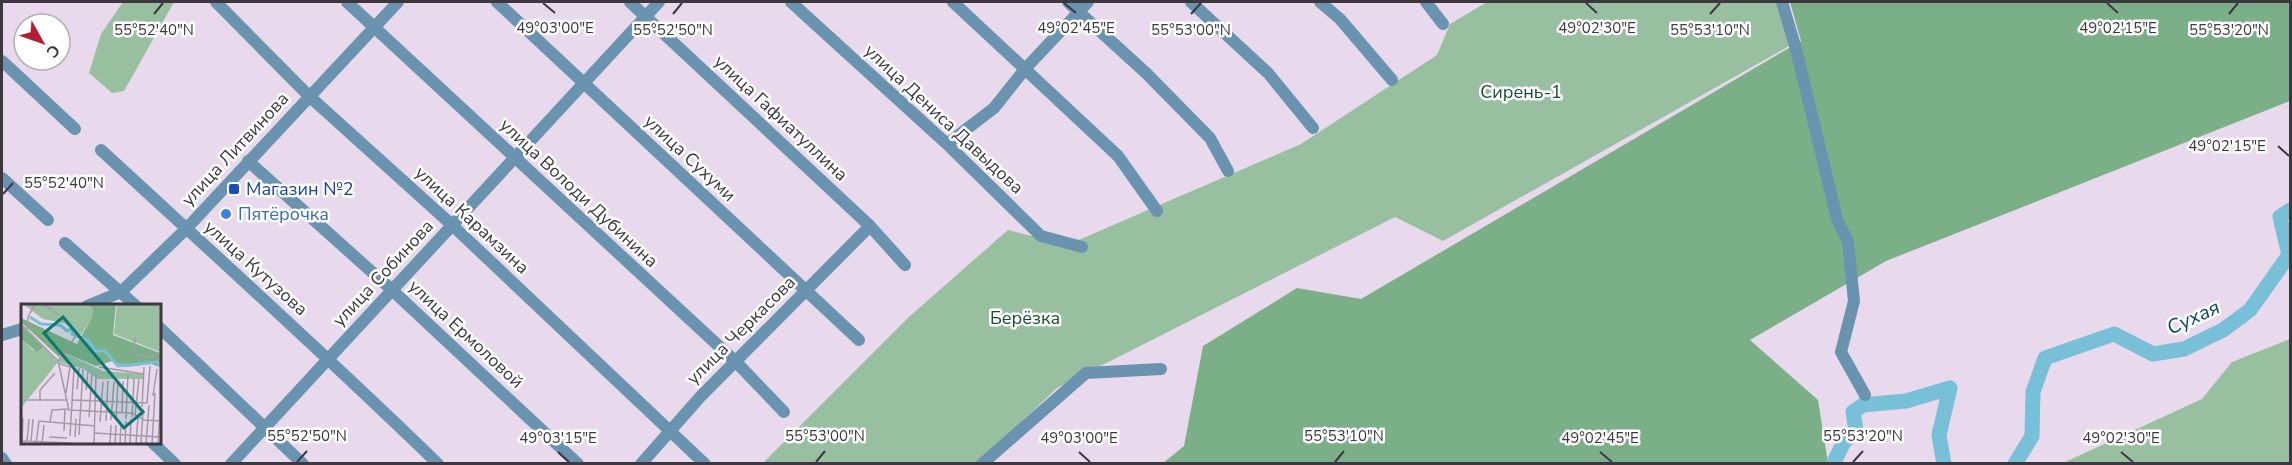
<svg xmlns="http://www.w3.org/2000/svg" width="2292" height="465" viewBox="0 0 2292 465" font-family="'Nunito Sans',sans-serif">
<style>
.green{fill:#99bfa1}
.forest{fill:#7baf88}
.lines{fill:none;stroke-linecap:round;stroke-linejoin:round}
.river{stroke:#78bfd8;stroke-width:15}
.minor{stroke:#6993af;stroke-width:12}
.ticks{fill:none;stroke:#3d383f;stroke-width:2}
.transit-dot{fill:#1a4fb4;stroke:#fff;stroke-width:2}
.shop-dot{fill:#3f7fe0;stroke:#fff;stroke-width:2}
.labels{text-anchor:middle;stroke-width:5;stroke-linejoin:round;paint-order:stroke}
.park-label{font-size:18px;fill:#15502a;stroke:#fff}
.street-label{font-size:18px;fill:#3d383f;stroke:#fff}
.transit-label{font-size:18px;fill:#164399;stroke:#fff;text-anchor:start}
.shop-label{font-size:18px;fill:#366cbe;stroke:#fff;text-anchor:start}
.water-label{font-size:20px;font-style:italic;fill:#064759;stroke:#fff}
.inset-river{fill:none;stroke:#78bfd8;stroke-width:3}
.inset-road{fill:none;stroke:#a499a7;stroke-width:1.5}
.view{fill:#0f766e;fill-opacity:0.15;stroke:#0f766e;stroke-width:3}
.inset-edge{fill:none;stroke:#3d383f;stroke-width:3}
.ticks-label{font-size:15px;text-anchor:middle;fill:#3d383f;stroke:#fff;stroke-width:5;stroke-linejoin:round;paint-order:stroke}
</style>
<rect width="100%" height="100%" fill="#e8d9ec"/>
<path class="green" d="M123,2H174L124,91L112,93L89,73L101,34Z
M1487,2H1777L1793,44L1443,241L1395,217L1057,388L978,463L762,464L910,316L1008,230L1067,245L1301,144L1437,55L1450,24Z
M2290,339V463H2063L2202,399L2232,362Z"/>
<path class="forest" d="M1790,2H2290V101L1886,261L1750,340L1818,400L1828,463L1162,464L1184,446L1203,346L1297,288L1361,299L1801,41Z"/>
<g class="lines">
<path class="river" d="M1833,464L1844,442L1856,431L1853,412L1863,405L1906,401L1950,388L1939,435L1944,464
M2015,464L2032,436L2033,392L2045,358L2114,334L2153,354L2184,349L2223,330L2250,310L2289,255L2280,217L2290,210"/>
<path class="minor" d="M216,2L309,96L452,225L705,464
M347,2L736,362L784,412
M497,2L859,340
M630,2L870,226L905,265
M791,2L947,144L1041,236L1082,247
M953,2L1118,156L1157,211
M1068,2L1146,73L1210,138L1228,171
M1191,2L1268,73L1313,128
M1320,2L1340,19L1392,80
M1426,2L1443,24
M1782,2L1796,49L1837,219L1848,242L1854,301L1841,352L1865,395
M2,61L75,129
M947,144L994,108L1025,69L1088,2
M101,150C214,254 328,357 438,464
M248,161L392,290L578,464
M2,178L48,220
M65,243L136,306
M87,306L121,292L186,229L398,2
M159,327L303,464
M2,335L22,329
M152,442L175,464
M2,458L6,464
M231,464L659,2
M641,464L701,396L870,226
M982,464L1086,373L1161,369"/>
</g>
<path class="ticks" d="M543,3L555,13M1064,3L1076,13M1586,3L1597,13M2107,3L2118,13M154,14L163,3M673,14L682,3M1191,14L1201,3M1710,14L1720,3M2229,14L2238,3M2278,146L2289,156M3,194L13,183M558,452L569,462M1079,452L1090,462M1600,452L1612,462M2121,452L2133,462M297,462L307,451M816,462L825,451M1335,462L1344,451M1853,462L1863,451"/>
<rect class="transit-dot" x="228" y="183" width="12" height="12" rx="3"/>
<circle class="shop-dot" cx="226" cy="214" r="6"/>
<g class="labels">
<g class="park-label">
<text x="1521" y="98">Сирень-1</text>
<text x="1025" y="324">Берёзка</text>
</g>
<g class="street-label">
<text transform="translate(781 118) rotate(43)" y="6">улица Гафиатуллина</text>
<text transform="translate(944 119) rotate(43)" y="6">улица Дениса Давыдова</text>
<text transform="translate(235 149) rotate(-47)" y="6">улица Литвинова</text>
<text transform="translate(690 158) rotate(43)" y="6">улица Сухуми</text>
<text transform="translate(579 193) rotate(43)" y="6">улица Володи Дубинина</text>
<text transform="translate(472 220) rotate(43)" y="6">улица Карамзина</text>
<text transform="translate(256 268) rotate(42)" y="6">улица Кутузова</text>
<text transform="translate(383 273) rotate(-47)" y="6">улица Собинова</text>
<text transform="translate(741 330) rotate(-45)" y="6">улица Черкасова</text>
<text transform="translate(466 334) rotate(43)" y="6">улица Ермоловой</text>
</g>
<g class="transit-label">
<text x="246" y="195">Магазин №2</text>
</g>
<g class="shop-label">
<text x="238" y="220">Пятёрочка</text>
</g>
<g class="water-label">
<text transform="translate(2193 317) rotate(-25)" y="7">Сухая</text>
</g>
</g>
<g transform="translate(21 304)">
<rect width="140" height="140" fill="#e8d9ec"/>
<path d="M2,0H66L72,5L71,13L60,31L43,19L22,15ZM96,0H139V48L93,30ZM0,35L12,46L22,43L37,58L0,104ZM42,48L82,67L123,70L122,75H77L63,65L38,58Z" fill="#99bfa1"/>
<path d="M66,0H95L92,31L139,49V63L130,60L106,63L91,57L75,62L42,48L38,53L0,18V14L56,40L71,13L72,5ZM0,21L22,43L16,48L0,35Z" fill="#7baf88"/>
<path class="inset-river" d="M9,13L20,20L39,21L46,27L52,24L51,30L68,37L74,47H84L97,62L136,58L140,62"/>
<path class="inset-road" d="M22,0L38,11M0,20L37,57M6,25L7,13L14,0M114,34L112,50L140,55M37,57L48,106L111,109L123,116L140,117M37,57L54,33M37,59L49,63L45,89M78,63L123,70M56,85L58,64M65,86L67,67M132,92L136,65M6,96H45M51,96L126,99L129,62M19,97V86L34,69M121,103L123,63M101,109L102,77M114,111L118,75M68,113L71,69M111,113L113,75M95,115L97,78M105,115L107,69M90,116L93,78M85,117L87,77M29,118L31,106L47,105M79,118L82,78M43,127L44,105M73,129L140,133M58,131L62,65M49,132L53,64M28,133L46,134M54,133L55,115M0,137L50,139M6,138L8,115M10,138L12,115M1,140L2,114M15,140L18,117L74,122M21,140L23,121M73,140L75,71M89,140L90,121M94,140L95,121M99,140L100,121M104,140L105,117M109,140L110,115M115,140L117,113M120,140L122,105M125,140L128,101M131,140L134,89M137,140L140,92"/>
<path class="view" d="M42,13L122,108L103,124L23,29Z"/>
<rect width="140" height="140" class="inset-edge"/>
</g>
<g class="ticks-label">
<text x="2118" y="33">49°02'15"E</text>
<text x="555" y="33">49°03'00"E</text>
<text x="1076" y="33">49°02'45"E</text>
<text x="1597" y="33">49°02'30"E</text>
<text x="2229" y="35">55°53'20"N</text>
<text x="154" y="35">55°52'40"N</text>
<text x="673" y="35">55°52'50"N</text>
<text x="1191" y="35">55°53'00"N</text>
<text x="1710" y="35">55°53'10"N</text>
<text x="2227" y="151">49°02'15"E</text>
<text x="64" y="188">55°52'40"N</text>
<text x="307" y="441">55°52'50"N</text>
<text x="825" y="441">55°53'00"N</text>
<text x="1344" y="441">55°53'10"N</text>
<text x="1863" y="441">55°53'20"N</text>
<text x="558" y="443">49°03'15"E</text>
<text x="1079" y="443">49°03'00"E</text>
<text x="1600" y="443">49°02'45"E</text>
<text x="2121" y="443">49°02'30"E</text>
</g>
<rect width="2292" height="465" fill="none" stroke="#3d383f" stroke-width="6"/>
<g transform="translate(42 42) rotate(130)"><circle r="28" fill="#ffffff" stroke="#b1afb2" stroke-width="1.5"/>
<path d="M0-4.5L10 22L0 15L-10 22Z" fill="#b21f34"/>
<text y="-9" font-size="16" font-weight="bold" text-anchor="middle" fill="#3d383f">С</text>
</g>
</svg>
